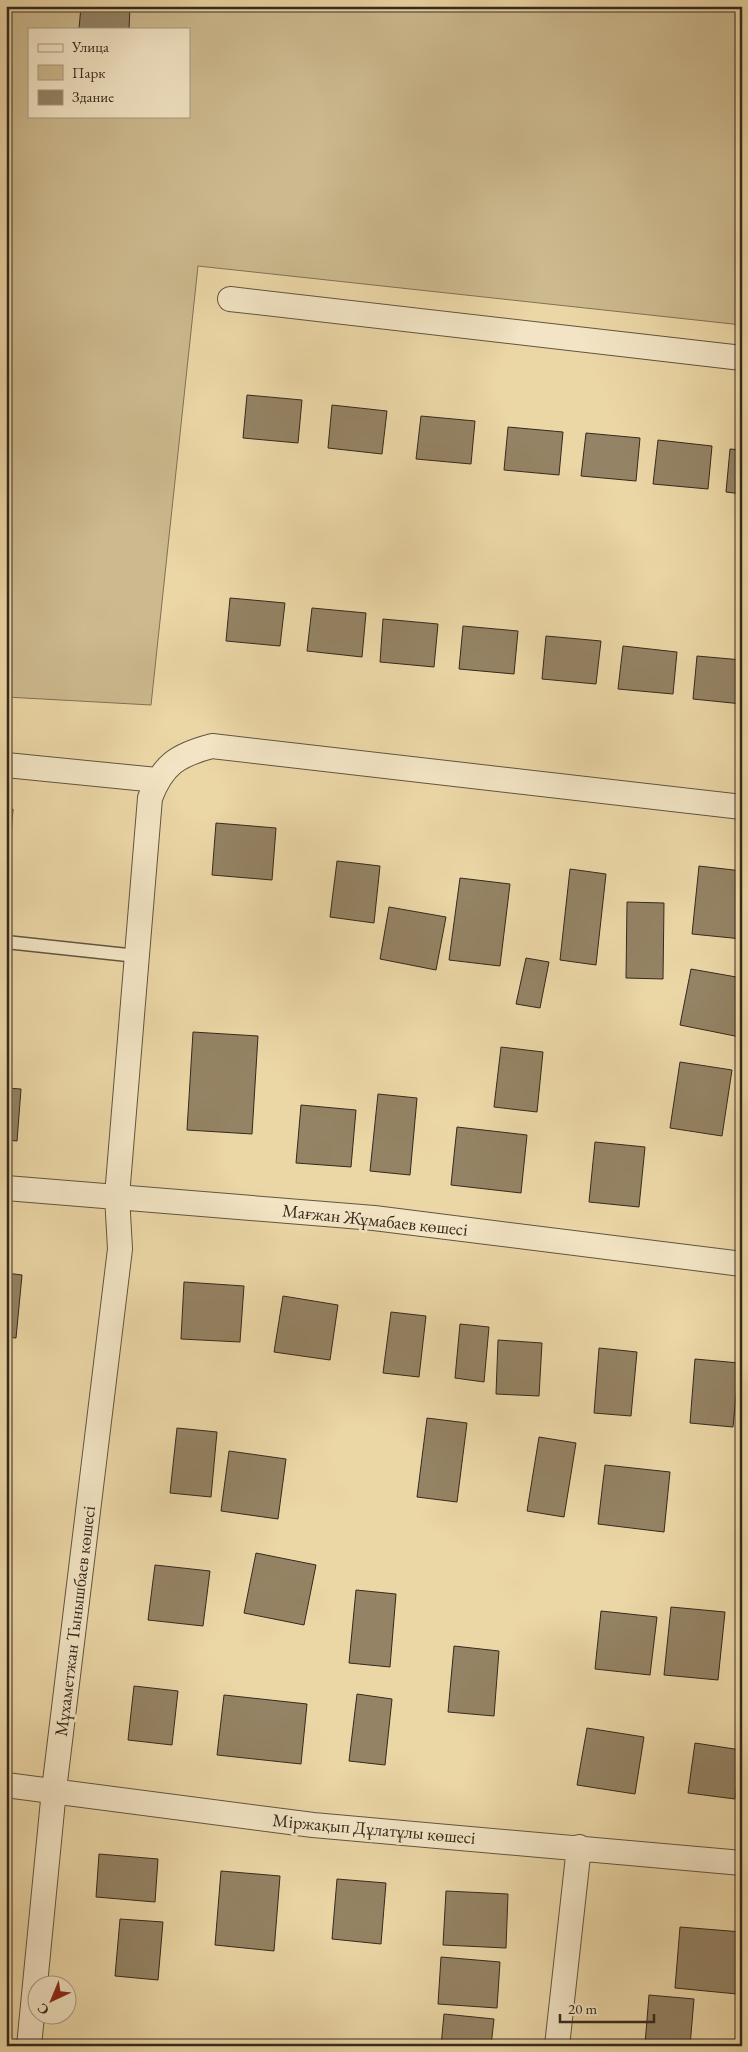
<svg xmlns="http://www.w3.org/2000/svg" width="748" height="2052" viewBox="0 0 748 2052" font-family="'EB Garamond',serif">
<style>
.green{fill:#ccb98e;stroke:#807156;fill-rule:evenodd}
.building{fill:#948364;stroke:#35291e}
.lines{fill:none;stroke-linecap:round;stroke-linejoin:round}
.lane-casing{stroke:#625440;stroke-width:15}
.street-casing{stroke:#625440;stroke-width:26}
.lane{stroke:#f2e4c4;stroke-width:12}
.street{stroke:#f2e4c4;stroke-width:24}
.labels{text-anchor:middle;stroke-width:5;stroke-linejoin:round;paint-order:stroke}
.street-label{font-size:18px;fill:#35291e;stroke:#f2e4c4}
</style>
<rect width="100%" height="100%" fill="#ebd6a5"/>
<filter id="stains"><feTurbulence type="fractalNoise" baseFrequency=".004" numOctaves="4"/><feColorMatrix values="0 0 0 0 .2 0 0 0 0 .09 0 0 0 0 .02 0 0 0 .5 -.17"/></filter>
<radialGradient id="worn" r=".72"><stop offset=".6" stop-color="#630" stop-opacity="0"/><stop offset="1" stop-color="#630" stop-opacity=".3"/></radialGradient>
<path class="green" d="M6,6H742V325L198,266L151,705L6,697ZM29,29H189V116H29Z"/>
<path class="building" d="M81,6H130L129,29H79Z
M247,395L302,400L298,443L243,438Z
M332,405L387,411L382,454L328,448Z
M421,416L475,421L471,464L416,459Z
M508,427L563,432L559,475L504,470Z
M586,433L640,438L636,481L581,476Z
M658,440L712,446L708,489L653,484Z
M730,449L742,450V494L726,492Z
M230,598L285,603L280,646L226,641Z
M312,608L366,613L362,657L307,651Z
M383,619L438,624L434,667L380,662Z
M463,626L518,631L514,674L459,669Z
M546,636L601,641L596,684L542,679Z
M623,646L677,652L673,694L618,689Z
M697,656L742,660V704L693,699Z
M6,809H13L9,861H6Z
M216,823L276,828L272,880L212,875Z
M337,861L380,866L374,923L330,917Z
M699,866L742,871V939L692,934Z
M570,869L606,874L596,965L560,960Z
M460,878L510,884L500,966L449,960Z
M627,902L664,903L663,979L626,978Z
M389,907L446,917L436,970L380,959Z
M526,958L549,962L540,1008L516,1004Z
M691,969L742,978L740,1037L680,1025Z
M193,1032L258,1036L252,1134L187,1130Z
M501,1047L543,1052L537,1112L494,1107Z
M680,1062L732,1070L722,1136L670,1128Z
M6,1088L21,1089L17,1141L6,1140Z
M378,1094L417,1098L410,1175L370,1171Z
M301,1105L356,1110L351,1167L296,1163Z
M457,1127L527,1135L521,1193L451,1185Z
M595,1142L645,1147L639,1207L589,1202Z
M6,1273L22,1275L16,1338L6,1337Z
M184,1282L244,1286L240,1342L181,1339Z
M283,1296L338,1305L330,1360L274,1352Z
M391,1312L426,1316L419,1377L383,1373Z
M460,1324L489,1327L484,1382L455,1378Z
M498,1340L542,1343L539,1396L496,1394Z
M599,1348L637,1352L631,1416L594,1413Z
M695,1359L739,1363L733,1427L690,1423Z
M427,1418L467,1423L457,1502L417,1497Z
M177,1428L217,1432L211,1497L170,1493Z
M539,1437L576,1443L564,1517L527,1511Z
M229,1451L286,1459L278,1519L221,1511Z
M605,1465L670,1472L664,1532L598,1524Z
M256,1553L316,1565L304,1625L244,1613Z
M155,1565L210,1571L203,1626L148,1620Z
M356,1590L396,1594L390,1667L349,1663Z
M671,1607L725,1612L718,1680L664,1675Z
M601,1611L657,1617L650,1675L595,1669Z
M454,1646L499,1651L494,1716L448,1712Z
M134,1686L178,1691L172,1745L128,1740Z
M357,1694L392,1699L385,1765L349,1761Z
M224,1695L307,1704L301,1764L217,1755Z
M587,1728L644,1737L635,1794L577,1785Z
M695,1743L741,1750L735,1799L688,1793Z
M99,1854L158,1859L155,1902L96,1897Z
M221,1871L280,1876L274,1951L215,1945Z
M337,1879L386,1883L381,1944L332,1939Z
M446,1891L508,1894L506,1948L443,1945Z
M120,1919L163,1922L158,1980L115,1976Z
M680,1927L742,1932L737,1994L675,1988Z
M441,1957L500,1962L497,2008L438,2004Z
M649,1995L694,1999L690,2046L645,2044Z
M444,2014L494,2019L491,2046H441Z"/>
<g class="lines">
<g class="lane-casing">
<path id="lane" d="M6,942L137,956"/>
</g>
<g class="street-casing">
<path id="street" d="M230,299L742,358
M6,765L157,780
M6,1188L374,1218L742,1264
M6,1785L313,1825L742,1863
M29,2046L54,1790L120,1249L117,1196L150,798C163,764 178,755 212,746L742,807
M557,2046L579,1847"/>
</g>
<use href="#lane" class="lane"/>
<use href="#street" class="street"/>
</g>
<g class="labels">
<g class="street-label">
<text transform="translate(375 1220) rotate(6)" y="6">Мағжан Жұмабаев көшесі</text>
<text transform="translate(75 1621) rotate(-83)" y="6">Мұхаметжан Тынышбаев көшесі</text>
<text transform="translate(374 1829) rotate(5)" y="6">Міржақып Дұлатұлы көшесі</text>
</g>
</g>
<rect width="748" height="2052" fill="none" stroke="#ebd6a5" stroke-width="25"/>
<rect x="8" y="8" width="733" height="2037" fill="none" stroke="#35291e" stroke-width="2.5"/>
<rect x="12" y="12" width="723" height="2027" fill="none" stroke="#35291e"/>
<rect x="28" y="28" width="162" height="90" fill="#f2e4c4" stroke="#a69982"/>
<rect x="38" y="44" width="25" height="8" fill="#f2e4c4" stroke="#a69982"/>
<text x="72" y="52" font-size="15" fill="#35291e">Улица</text>
<rect x="38" y="65" width="25" height="15" fill="#ccb98e" stroke="#a69982"/>
<text x="72" y="78" font-size="15" fill="#35291e">Парк</text>
<rect x="38" y="90" width="25" height="15" fill="#948364" stroke="#a69982"/>
<text x="72" y="102" font-size="15" fill="#35291e">Здание</text>
<g transform="translate(52 2000) rotate(224)"><circle r="24" fill="#f2e4c4" stroke="#a69982"/>
<path d="M0-4L9 19L0 12L-9 19Z" fill="#8f2418"/>
<text y="-8" font-size="14" font-weight="bold" text-anchor="middle" fill="#35291e">С</text>
</g>
<path d="M560 2014v8h94v-8" fill="none" stroke="#35291e" stroke-width="2.5"/>
<text x="568" y="2014" font-size="15" fill="#35291e" stroke="#f2e4c4" stroke-width="4" paint-order="stroke">20 m</text>
<rect width="100%" height="100%" filter="url(#stains)"/>
<rect width="100%" height="100%" fill="url(#worn)"/>
</svg>
